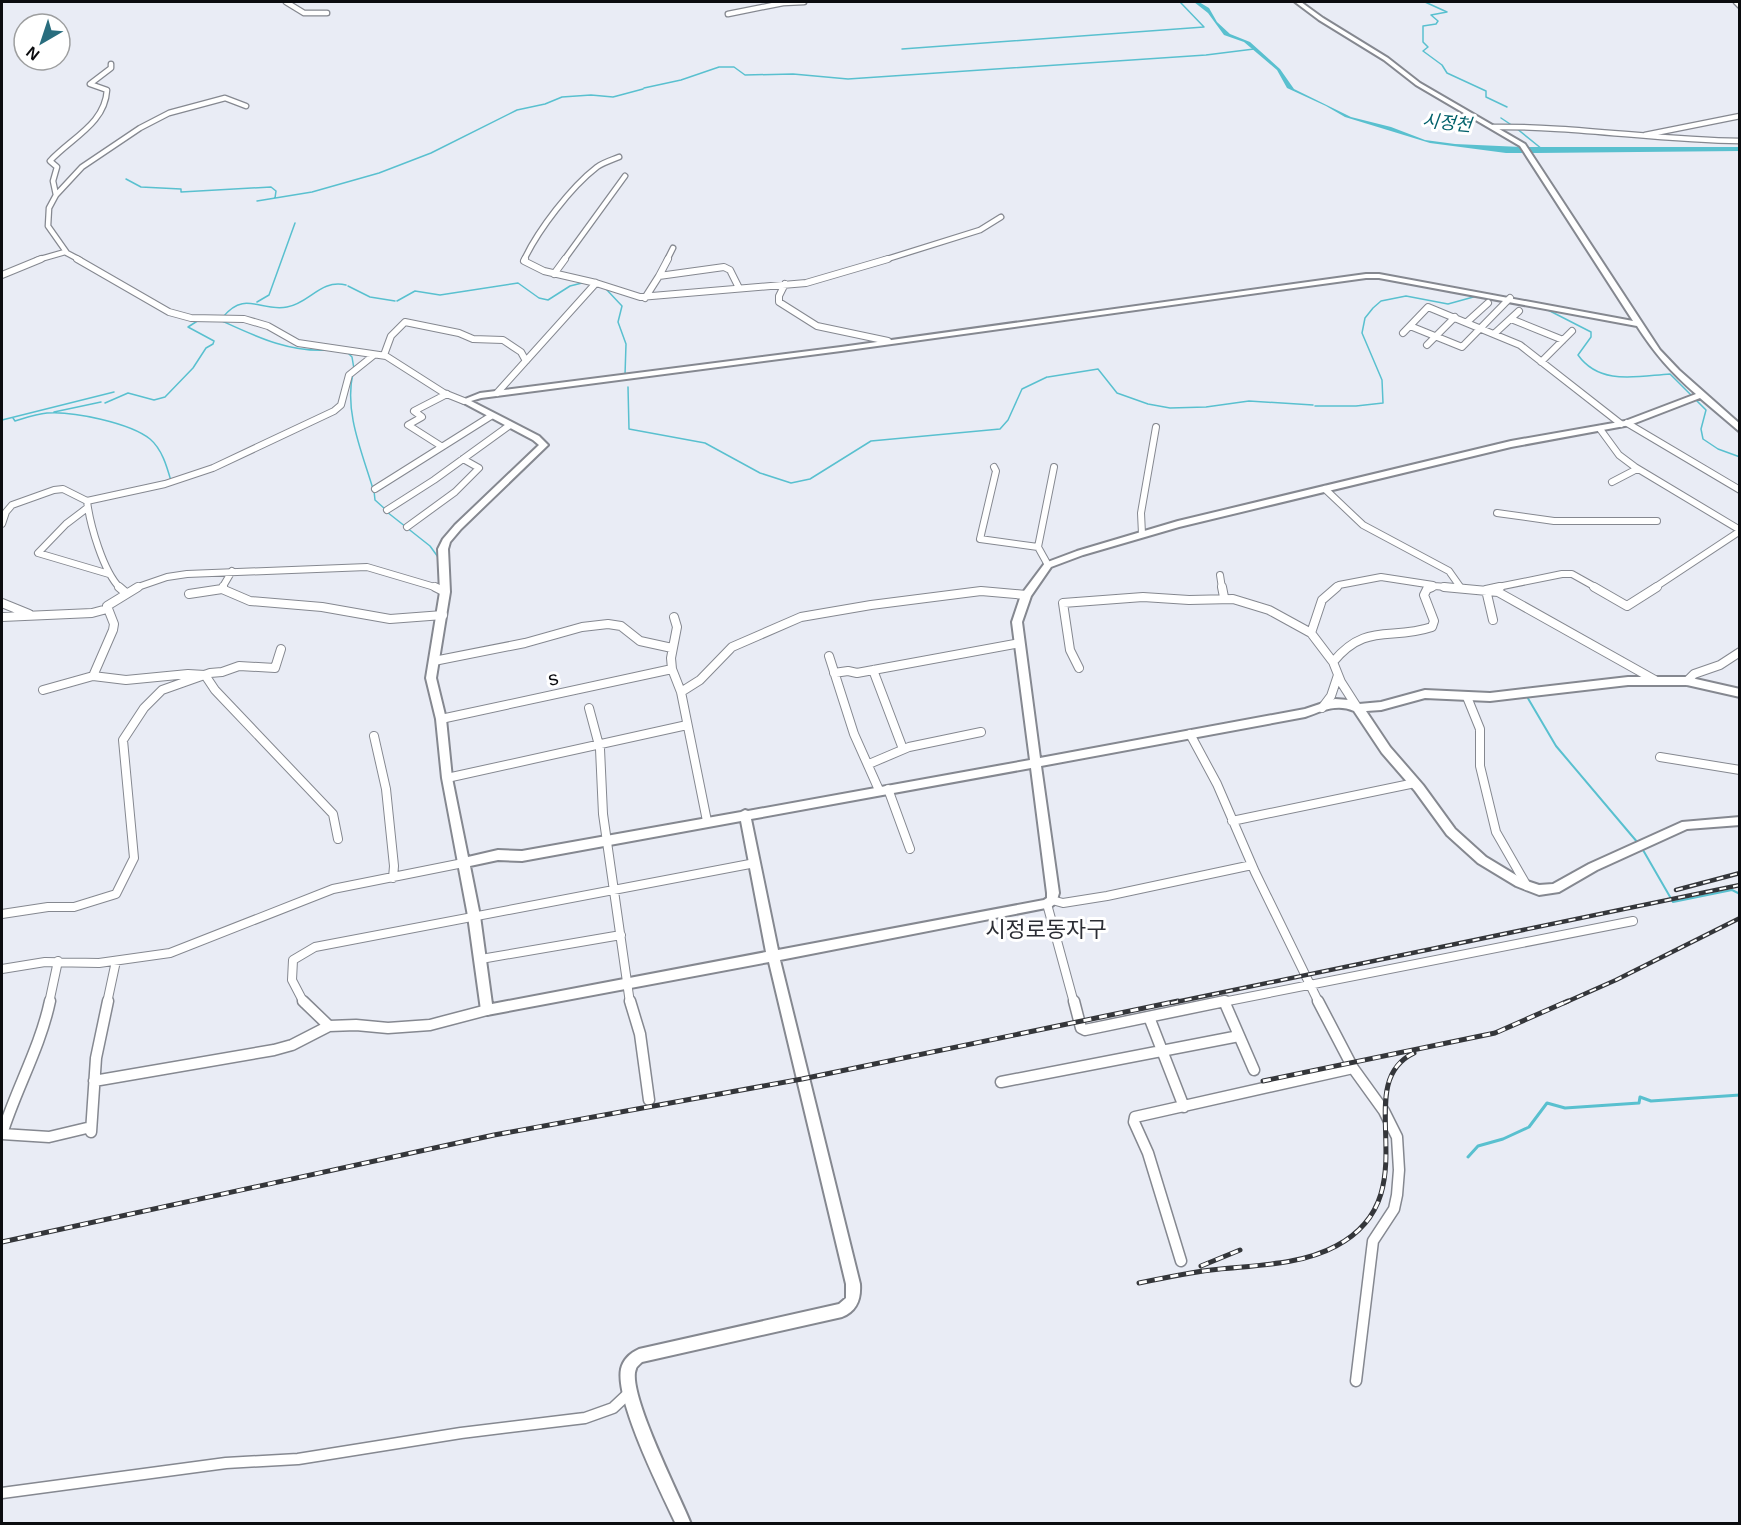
<svg xmlns="http://www.w3.org/2000/svg" width="1741" height="1525" viewBox="0 0 1741 1525" font-family="Arial,'Noto Sans KR',sans-serif">
<style>
.water{fill:#59c0cf}
.lines{fill:none;stroke-linecap:round;stroke-linejoin:round}
.stream-far2{stroke:#59c0cf;stroke-width:1.5}
.stream-far1{stroke:#59c0cf;stroke-width:2}
.stream{stroke:#59c0cf;stroke-width:3}
.street-far3-casing{stroke:#858890;stroke-width:7}
.street-far2-casing{stroke:#858890;stroke-width:8}
.street-far1-casing{stroke:#858890;stroke-width:10}
.street-casing{stroke:#858890;stroke-width:13}
.secondary-casing{stroke:#858890;stroke-width:4}
.street-far3{stroke:#fff;stroke-width:4.5}
.street-far2{stroke:#fff;stroke-width:6}
.street-far1{stroke:#fff;stroke-width:8}
.street{stroke:#fff;stroke-width:10}
.secondary{fill:#fff;fill-rule:evenodd}
.rail-far1-casing{stroke:#34363a;stroke-width:4.5}
.rail-casing{stroke:#34363a;stroke-width:5}
.rail-far1{stroke:#fff;stroke-width:2;stroke-dasharray:7;stroke-linecap:butt}
.rail{stroke:#fff;stroke-width:3;stroke-dasharray:8;stroke-linecap:butt}
.labels{text-anchor:middle;stroke-width:6;stroke-linejoin:round;paint-order:stroke}
.far-water-label{font-size:18px;font-style:italic;fill:#01606a;stroke:#fff}
.street-label{font-size:20px;fill:#0b0c0f;stroke:#fff}
.quarter-label{font-size:22px;fill:#2b2d34;stroke:#fff}
</style>
<rect width="100%" height="100%" fill="#e9ecf5"/>
<path class="water" d="M1194,2H1199L1209,8L1217,22L1230,34L1250,42L1280,69L1294,89L1351,117L1391,127L1425,140L1455,144L1521,147L1526,153H1506L1430,143L1345,117L1326,106L1287,88L1277,70L1244,42L1224,35L1208,13Z
M1528,147H1739L1740,151L1536,153H1531Z"/>
<g class="lines">
<path class="stream-far2" d="M1425,2L1447,12L1431,15L1438,21L1436,24L1423,26V42L1428,47L1423,51L1442,65L1447,73L1486,91V97L1507,107
M902,49L1204,27L1180,2
M644,88L681,80L719,67H734L745,75L793,74L848,79L1206,55L1254,49
M1501,118L1513,126
M1516,128L1542,149
M126,179L141,187L181,189V192L271,187L276,191L275,198
M257,201L312,192L379,173L431,153L517,110L545,104L562,97L591,95L613,97L643,89
M348,286L370,297L395,301
M606,289L622,306L618,322L626,344L625,375
M397,301L415,291L440,295L518,283L539,298L548,300L570,286L582,283
M257,302L269,295L295,223
M1546,309L1591,332V337L1578,355C1600,386 1638,376 1670,374L1692,396
M223,317C245,290 260,312 287,307C310,303 320,279 346,285
M222,321C257,337 290,353 330,350
M348,353L352,357L354,369
M353,373C344,412 362,452 373,489
M1048,377L1098,369L1117,393L1148,404L1170,408L1206,407L1249,401L1313,405
M628,387L629,429L705,443L760,473L791,483L810,479L871,441L1000,429L1008,420L1022,389L1047,377
M1696,400L1706,410L1701,429L1703,439L1718,449L1740,457
M105,403L128,393L154,400L165,397L193,368L206,348L213,344L214,341L188,327L199,320
M1315,406H1356L1383,403L1382,380L1362,333L1365,318L1373,308L1381,301L1406,296L1448,304L1477,296
M54,412L101,402
M13,418L15,421C25,418 36,414 47,413C73,411 130,423 150,439C162,449 167,467 171,481
M2,420L114,392
M374,491L375,500L385,509
M387,512L430,546L438,557"/>
<path class="stream-far1" d="M1526,695L1556,746L1638,843
M1643,850L1673,902L1732,890L1740,894"/>
<path class="stream" d="M1468,1157L1478,1146L1503,1139L1529,1127L1547,1103L1565,1108L1639,1103L1640,1097L1651,1101L1740,1095"/>
<g class="street-far3-casing">
<path id="street-far3" d="M286,2L304,13H327
M1736,2L1740,6
M728,14L783,3L804,2
M1493,127C1576,126 1657,140 1740,141
M1645,135L1740,116
M56,195L53,181L57,167L50,161C71,138 105,124 107,90L90,84L111,68V64
M67,253L48,226L49,208L56,195L82,167L140,128L169,113L225,98L246,106
M37,260L65,252L80,260
M524,260C538,230 571,187 597,167C604,162 612,160 619,157
M564,260L625,176
M667,260L673,248
M884,260L980,230L1001,217"/>
</g>
<g class="street-far2-casing">
<path id="street-far2" d="M77,259L169,312L191,318L244,319L268,326L298,343L386,356L444,393L464,401
M525,259L524,261L544,271L596,283L640,297L806,283L888,259
M554,274L565,259
M2,275L41,259
M659,276L668,259
M785,284L779,296V302L817,326L888,341
M645,298L659,276L724,267L730,270L739,288
M1511,319L1563,340
M1467,322L1488,303
M1410,326L1462,347L1510,298
M1403,333L1428,307L1520,345L1621,424
M1494,334L1519,311
M1427,345L1455,317
M384,355L391,336L405,322L459,333L473,339L503,340L521,352L526,361
M1541,362L1572,331
M497,393L596,283
M1627,423L1740,490
M1600,429L1619,455L1635,467L1740,530
M441,446L408,425L422,417L414,411L447,394
M994,467L996,471L980,539L1038,547
M1612,482L1637,469
M375,489L491,416
M1325,489L1363,525L1449,571L1461,588
M87,501L165,484L213,468L334,411L341,405L349,375L374,355
M87,508L66,524L38,553L109,574
M387,510L434,480L510,425
M1497,513L1554,521H1657
M2,524L6,512L12,505L54,490L63,489L87,501C90,525 103,571 120,588
M407,527L455,492L479,468L463,459
M1142,534L1141,513L1156,427
M1048,565L1038,547L1054,467
M1220,575L1222,588
M135,588L167,577L187,574L367,567L438,588
M222,588L232,571
M1335,588L1339,585L1381,577L1433,585
M1428,588L1434,586L1460,588
M1493,588L1562,574H1572L1597,588
M1654,588L1740,531"/>
</g>
<g class="street-far1-casing">
<path id="street-far1" d="M119,587L126,593
M435,587L445,592
M1222,587L1224,597
M1444,587L1498,592L1655,680
M1594,587L1627,606L1657,587
M222,589L223,587
M189,594L222,589L250,601L322,607L390,619L443,615
M2,603L29,614
M2,617L92,613L107,609
M674,617L677,627L671,658L672,669L681,692L707,821
M1493,620L1486,590L1500,587
M1311,633L1322,600L1337,587
M829,656L854,734L879,790
M434,661L525,643L582,627L608,624L621,626L640,641L672,648
M1079,668L1070,650L1063,603L1143,597L1189,600L1233,599L1269,610L1311,633L1333,662
M873,670L903,749
M834,673L848,671L857,673L1020,643
M93,676L113,630L114,624L107,606L138,587
M1687,681L1694,674L1720,665L1740,652
M43,690L93,676L126,680L188,674L205,675L215,690L333,814L338,839
M681,692L700,680L732,647L801,617L871,605L981,591L1026,595
M1467,697L1480,729V766L1496,832L1527,886
M1357,707L1341,682L1333,662C1366,622 1390,641 1432,627L1434,621L1424,595L1427,589L1432,587
M589,708L600,749L603,814L630,1003
M1322,708L1331,696L1338,675
M441,719L672,669
M1190,734L1217,784L1255,872L1319,1003
M374,736L386,789L394,866L393,878
M1660,757L1740,770
M869,764L909,747L981,732
M447,778L687,725
M888,789L910,849
M1232,821L1415,783
M1052,900L1063,903L1107,896L1252,865
M1047,904L1074,1003
M2,914L48,907H74L116,894L134,858L123,740L144,708L162,690L210,673L222,672L239,666L275,668L281,649
M481,959L621,935
M2,969L45,962L99,963L170,953L333,889L463,863
M49,1003L58,961
M107,1003L116,961
M304,1003L292,980L293,960L315,947L755,863
M1218,1003L1633,921"/>
</g>
<g class="street-casing">
<path id="street" d="M303,1001L329,1026
M630,1001L640,1034L649,1100
M1074,1001L1081,1028L1085,1030L1225,1001
M1224,1001L1254,1070
M1318,1001L1353,1068L1384,1111L1397,1137L1399,1170L1397,1195L1394,1209L1373,1241L1356,1381
M1149,1017L1184,1107
M94,1081L274,1050L292,1045L329,1026L356,1025L388,1028L430,1025L487,1010
M1001,1082L1239,1036
M91,1132L96,1058L108,1001
M2,1134C16,1089 40,1048 50,1001
M2,1134L49,1137L91,1127
M1181,1261L1148,1153L1134,1122L1135,1117L1353,1068
M2,1493L226,1463L298,1459L461,1433L585,1418L613,1408L630,1392"/>
</g>
<g class="secondary-casing">
<path id="secondary" d="M1295,2H1301L1323,18L1388,58L1420,83L1525,144L1660,350L1679,370L1740,424V432L1700,398L1630,425L1511,447L1179,527L1083,555L1051,567L1031,596L1022,622L1040,758L1305,709L1335,699L1349,700L1359,704L1381,702L1425,690L1490,693L1628,677H1687L1740,689V697L1687,685H1628L1490,701L1425,698L1381,710L1366,711L1390,747L1423,785L1455,829L1486,857L1524,880L1539,885L1553,884L1589,864L1682,822L1740,817V825L1687,829L1597,870L1559,892L1539,895L1516,886L1478,863L1447,835L1415,791L1382,753L1354,711C1337,703 1322,711 1305,717L1041,766L1059,893L1056,903L1051,907L780,960L860,1284C861,1299 857,1311 842,1317L642,1362C641,1363 636,1367 636,1369C626,1391 681,1498 691,1524H676C661,1492 615,1401 621,1369C623,1360 630,1353 639,1349L839,1304L846,1298V1284L769,962L487,1015L483,1014L481,1010L468,916L442,778L436,719L426,678L440,592L438,549L443,539L455,525L539,445L533,440L460,401L480,393L841,347L1366,274H1379L1633,321L1520,146L1416,85L1384,60L1319,20ZM1366,278H1379L1637,326C1655,354 1671,372 1696,394L1625,421L1511,441L1178,521L1077,551L1045,563L1021,595L1012,622L1030,760L748,811L745,810L741,812L522,851L498,850L468,857L452,778L446,719L436,678L450,592L448,549L450,542L461,529L548,445L539,436L471,401L481,398L841,351ZM1031,768L1047,893V898L1044,900L778,950L751,819ZM741,821L766,952L492,1004L480,916L470,866L498,860L522,861Z"/>
</g>
<use href="#street-far3" class="street-far3"/>
<use href="#street-far2" class="street-far2"/>
<use href="#street-far1" class="street-far1"/>
<use href="#street" class="street"/>
<use href="#secondary" class="secondary"/>
<g class="rail-far1-casing">
<path id="rail-far1" d="M1676,890L1740,873
M1171,1003L1740,885
M1564,1003L1616,980L1740,918"/>
</g>
<g class="rail-casing">
<path id="rail" d="M1263,1081L1495,1033L1568,1001
M2,1242L494,1135L802,1079L1178,1001
M1201,1266L1240,1250
M1139,1283C1163,1278 1187,1273 1211,1270C1252,1265 1299,1266 1336,1246C1432,1195 1347,1085 1414,1053"/>
</g>
<use href="#rail-far1" class="rail-far1"/>
<use href="#rail" class="rail"/>
</g>
<g class="labels">
<g class="far-water-label">
<text transform="translate(1447 123) rotate(6)" y="6">시정천</text>
</g>
<g class="street-label">
<text transform="translate(553 678) rotate(-13)" y="7">s</text>
</g>
<g class="quarter-label">
<text x="1046" y="937">시정로동자구</text>
</g>
</g>
<rect width="1741" height="1525" fill="none" stroke="#0b0c0f" stroke-width="6"/>
<g transform="translate(42 42) rotate(219)"><circle r="28" fill="#ffffff" stroke="#9d9e9f" stroke-width="1.5"/>
<path d="M0-4.5L10 22L0 15L-10 22Z" fill="#296d7e"/>
<text y="-9" font-size="16" font-weight="bold" text-anchor="middle" fill="#0b0c0f">N</text>
</g>
</svg>
